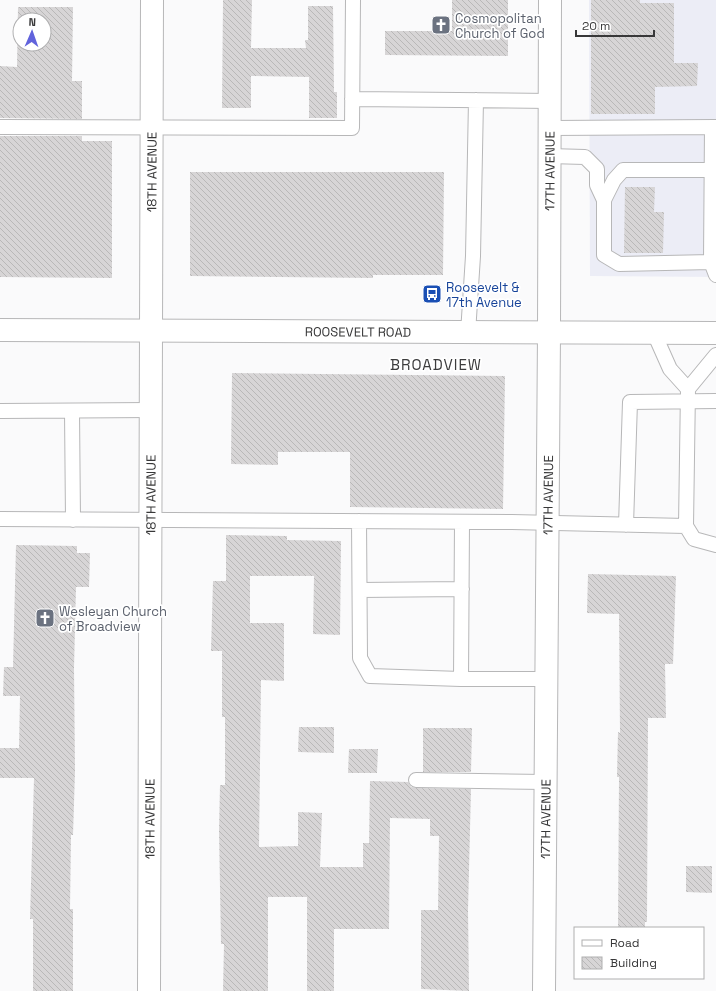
<svg xmlns="http://www.w3.org/2000/svg" width="716" height="991" viewBox="0 0 716 991" font-family="'Space Grotesk',sans-serif">
<style>
.built{fill:#ecedf6}
.building{fill:url(#building-back-hatch);fill-rule:evenodd}
.lines{fill:none;stroke-linecap:round;stroke-linejoin:round}
.lane-casing{stroke:#b7b7b8;stroke-width:16}
.street-casing{stroke:#b7b7b8;stroke-width:24}
.secondary-casing{stroke:#b7b7b8;stroke-width:24}
.lane{stroke:#fff;stroke-width:14}
.street{stroke:#fff;stroke-width:22}
.secondary{stroke:#fff;stroke-width:22}
.labels{text-anchor:middle;stroke-width:3.5;stroke-linejoin:round;paint-order:stroke}
.worship-label{font-size:13px;fill:#5b616d;stroke:#fff;text-anchor:start}
.street-label{font-size:13px;fill:#383839;stroke:#fff}
.transit-label{font-size:13px;fill:#164399;stroke:#fff;text-anchor:start}
.quarter-label{font-size:15px;letter-spacing:1px;fill:#3c3c3d;stroke:#fff}
</style>
<defs>
<pattern id="building-back-hatch" width="6" height="6" patternUnits="userSpaceOnUse"><rect width="6" height="6" fill="#d7d5d6"/><path d="M-1 5l2 2M0 0l6 6M5-1l2 2" fill="none" stroke="#b9b8b8"/></pattern>
</defs>
<rect width="100%" height="100%" fill="#fafafb"/>
<path class="built" d="M589,0H716V277L590,276Z"/>
<path class="building" d="M223,0H252L251,48H306L305,40H308V6H333L334,92H337V118H309V77L251,76V108H222Z
M452,0H508V56L385,55V31H452Z
M591,0H640V3H674V63H698L697,86L655,87V114H591Z
M18,7H73L72,81H82V119L0,118V66L17,67ZM20,20H44V44H20Z
M0,136H82V141H112V278L0,277Z
M190,172H444L443,275H373V278L190,276Z
M625,187H655L654,212H664L663,253H624Z
M232,373L505,376L503,509L350,507V452H278V465L231,464Z
M226,535L287,536V540L341,541L340,635L313,634L314,576H250V623H284V681L261,680L259,847L298,846V812L322,813L320,867H363V843H369L370,781L408,782L411,787L416,788L471,789L468,910L469,991L421,989V910H438L439,836H430V819L390,818L389,929H334V991H307V897H268V991H223L224,944H221L219,831L220,785H225V717H222V651H211L213,581H226Z
M16,545L77,546V553H90L89,587H76L74,668L75,771L73,835H71L70,909H73V991H33V919H30L34,778H0V748H19L20,696H3L4,667H13Z
M588,574L676,576L673,664H665L666,718H648L647,922H645V928H618L619,777H617L618,732L620,733L619,614L587,613Z
M299,727H334V753L298,752Z
M423,728H472L471,772H423Z
M349,749H378L377,773H348Z
M686,866H712V893L686,892Z"/>
<g class="lines">
<g class="lane-casing">
<path id="lane" d="M352,99L550,101
M0,127L352,128L353,0
M712,127L711,262L716,275
M550,128L716,127
M549,156L585,157L597,169V185L604,200
M711,262L619,264L604,255V200L614,180L623,170H713
M468,333L473,256L476,100
M688,389L716,355
M0,411L151,410
M72,411L73,520
M0,519L512,522L686,526L688,389L670,369L654,333
M359,521L360,658L370,676L461,679
M462,522L461,679H546
M626,525L630,402L716,401
M686,526L694,539L716,545
M360,590L462,589
M416,780L545,782"/>
</g>
<g class="street-casing">
<g id="street">
<path id="s1" d="M149,991L152,0"/>
</g>
</g>
<g class="secondary-casing">
<g id="secondary">
<path id="s2" d="M0,330L716,333"/>
<path id="s3" d="M544,991L549,333L550,0"/>
</g>
</g>
<use href="#lane" class="lane"/>
<use href="#street" class="street"/>
<use href="#secondary" class="secondary"/>
</g>
<defs>
<g id="church-square" transform="scale(1)"><rect x="-9" y="-9" width="18" height="18" rx="4" fill="#6b7280" stroke="#fff"/><path d="M-1.2-6h2.4v3.5h3.3v2.4h-3.3V6h-2.4V-.1h-3.3v-2.4h3.3Z" fill="#fff"/></g>
<g id="bus-square" transform="scale(1)"><rect x="-9" y="-9" width="18" height="18" rx="4" fill="#1a4fb4" stroke="#fff"/><path d="M-5-6H5V4H4V6H2V4H-2V6H-4V4H-5ZM-3.5-4V0h7V-4ZM-3.5 1.2v1.5H-2V1.2ZM2 1.2v1.5H3.5V1.2Z" fill="#fff"/></g>
</defs>
<g fill-rule="evenodd">
<use href="#church-square" x="441" y="25"/>
<use href="#bus-square" x="432" y="294"/>
<use href="#church-square" x="45" y="618"/>
</g>
<g class="labels">
<g class="worship-label">
<text x="455" y="23">Cosmopolitan<tspan x="455" dy="15">Church of God</tspan></text>
<text x="59" y="616">Wesleyan Church<tspan x="59" dy="15">of Broadview</tspan></text>
</g>
<g class="street-label">
<text dy="5" stroke="none"><textPath href="#s1" startOffset="819">18TH AVENUE</textPath></text>
<text dy="5" stroke="none"><textPath href="#s3" startOffset="820">17TH AVENUE</textPath></text>
<text dy="5" stroke="none"><textPath href="#s2" startOffset="358">ROOSEVELT ROAD</textPath></text>
<text dy="5" stroke="none"><textPath href="#s1" startOffset="496">18TH AVENUE</textPath></text>
<text dy="5" stroke="none"><textPath href="#s3" startOffset="496">17TH AVENUE</textPath></text>
<text dy="5" stroke="none"><textPath href="#s1" startOffset="172">18TH AVENUE</textPath></text>
<text dy="5" stroke="none"><textPath href="#s3" startOffset="172">17TH AVENUE</textPath></text>
</g>
<g class="transit-label">
<text x="446" y="292">Roosevelt &amp;<tspan x="446" dy="15">17th Avenue</tspan></text>
</g>
<g class="quarter-label">
<text x="436" y="370">BROADVIEW</text>
</g>
</g>
<rect x="574" y="927" width="130" height="52" fill="#ffffff" stroke="#afafb0"/>
<rect x="582" y="940" width="20" height="6" fill="#ffffff" stroke="#afafb0"/>
<text x="610" y="947" font-size="12" fill="#383839">Road</text>
<rect x="582" y="957" width="20" height="12" fill="url(#building-back-hatch)" stroke="#afafb0"/>
<text x="610" y="967" font-size="12" fill="#383839">Building</text>
<g transform="translate(32 32) rotate(2)"><circle r="19" fill="#ffffff" stroke="#afafb0"/>
<path d="M0-3L7 15L0 10L-7 15Z" fill="#6163dc"/>
<text y="-6" font-size="11" font-weight="bold" text-anchor="middle" fill="#383839">N</text>
</g>
<path d="M576 30v6h78v-6" fill="none" stroke="#383839" stroke-width="2"/>
<text x="582" y="30" font-size="12" fill="#383839" stroke="#ffffff" stroke-width="3" paint-order="stroke">20 m</text>
</svg>
